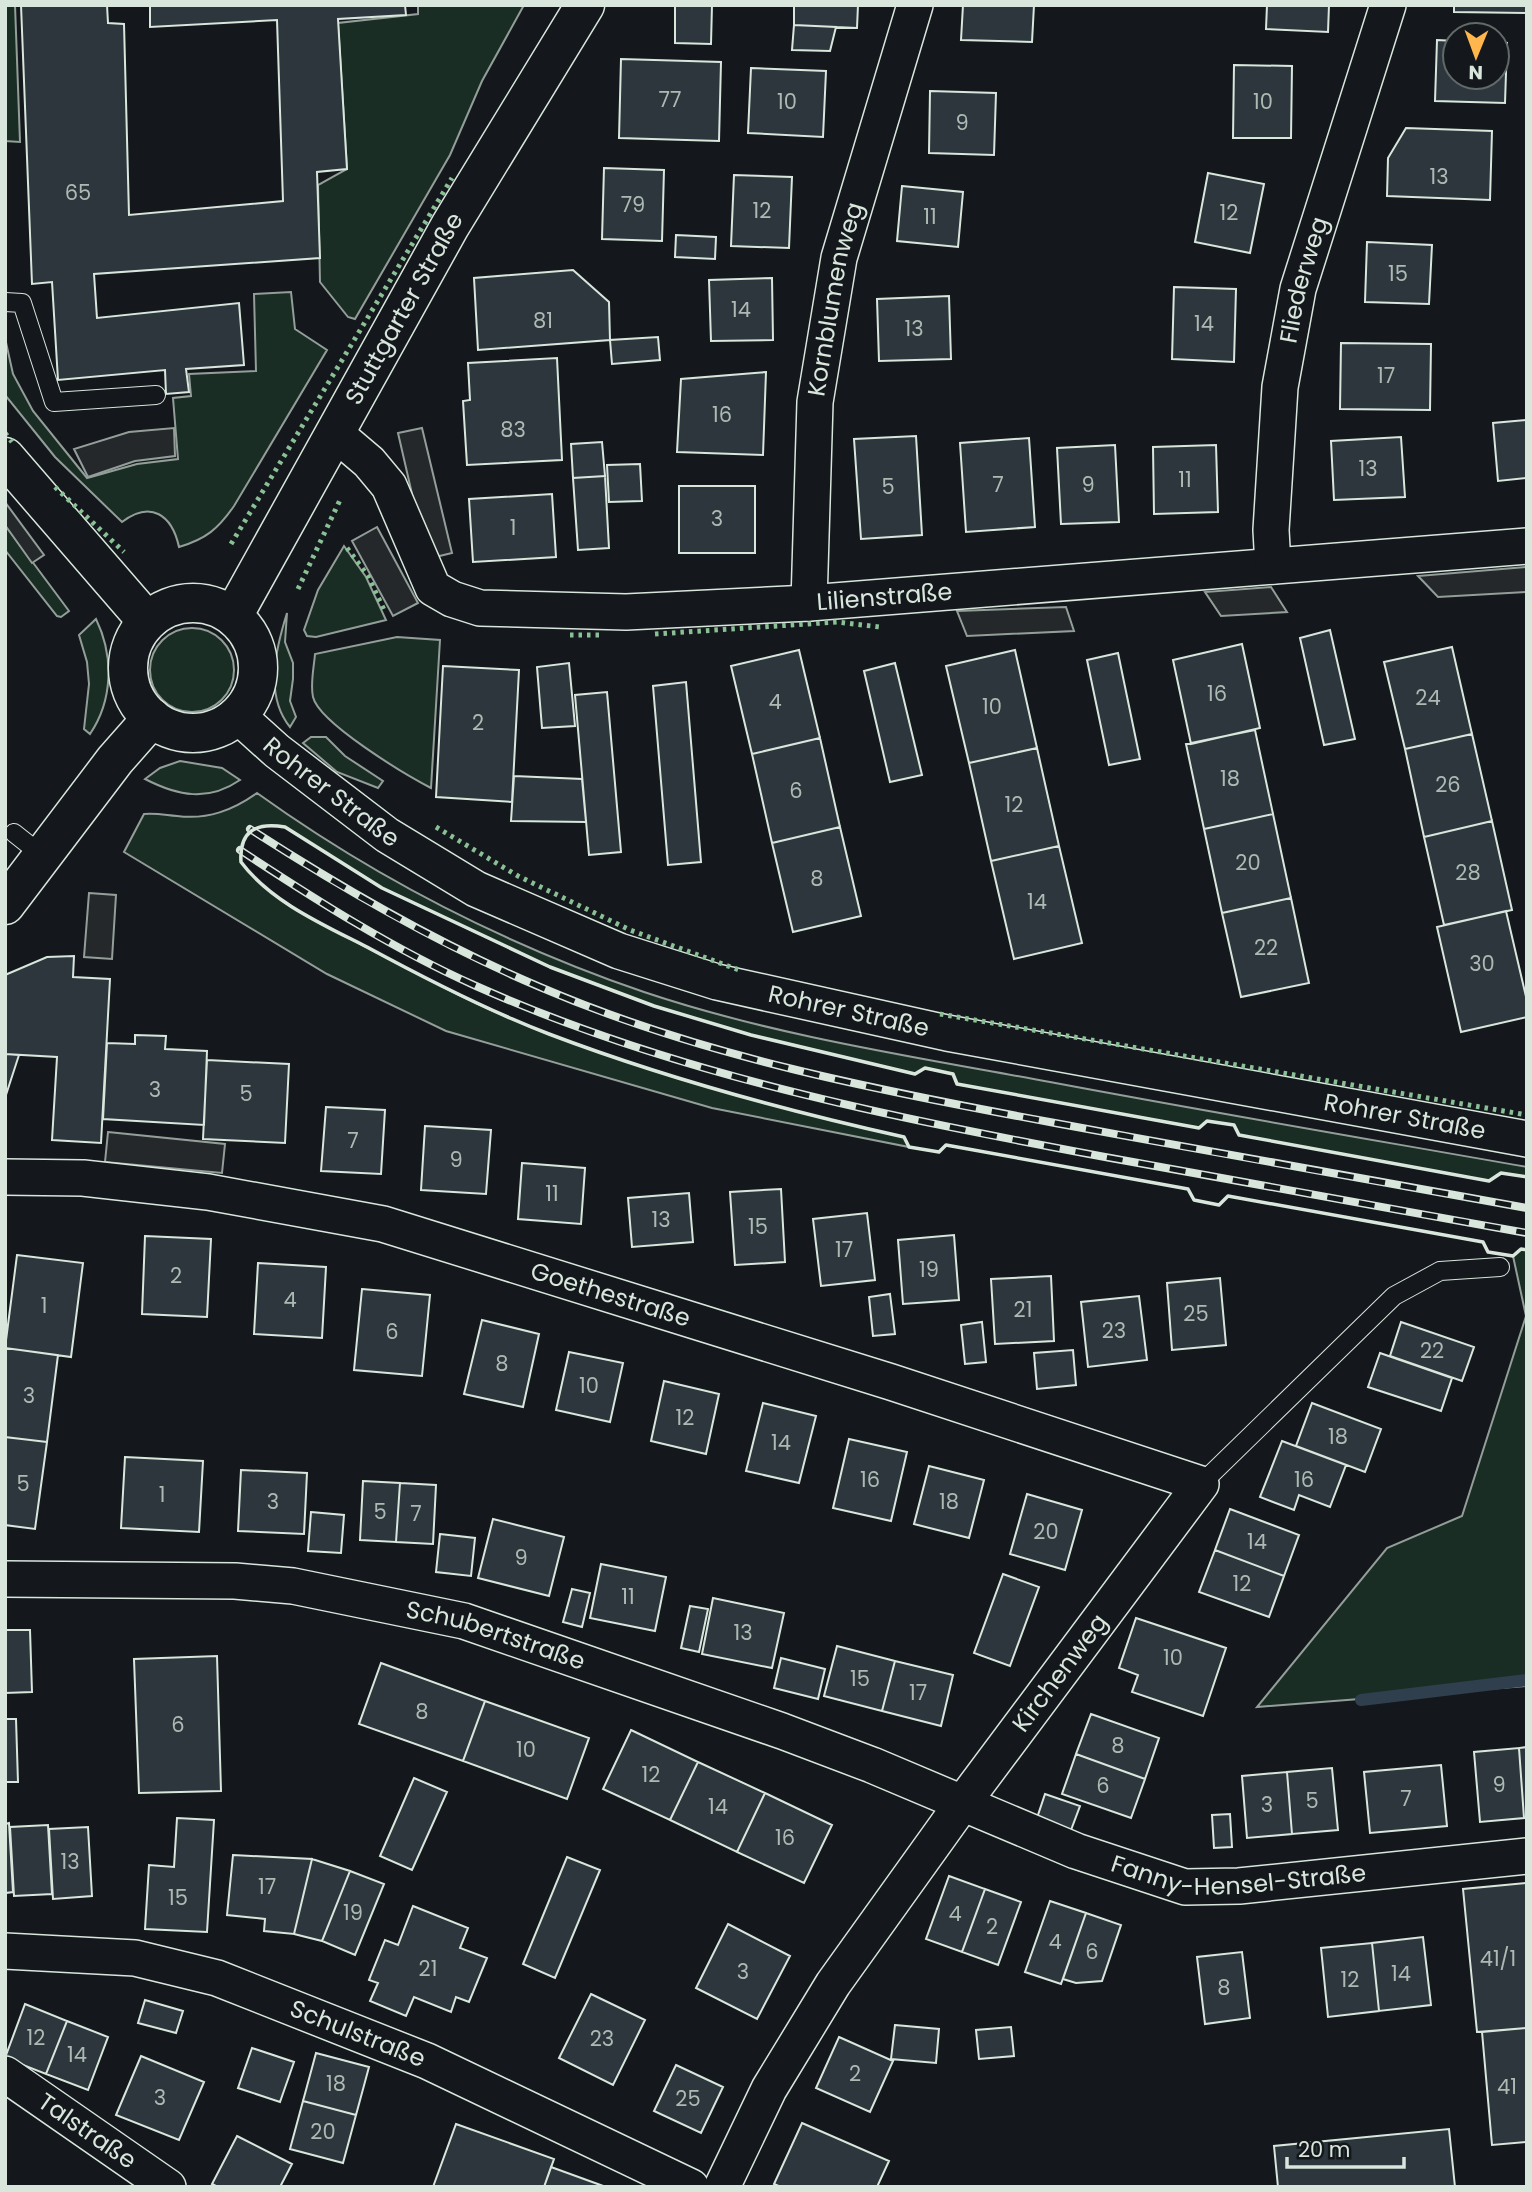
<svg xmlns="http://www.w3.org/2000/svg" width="1532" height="2192" viewBox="0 0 1532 2192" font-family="Poppins,sans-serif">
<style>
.green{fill:#1a2d24;stroke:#939e99;stroke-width:2}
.parking{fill:#24282b;stroke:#939e99;stroke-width:2}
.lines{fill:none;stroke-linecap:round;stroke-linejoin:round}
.stream{stroke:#2f3f4d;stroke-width:12}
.building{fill:#2c363c;stroke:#d8e6dc;stroke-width:2}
.lane-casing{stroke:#d8e6dc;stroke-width:20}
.street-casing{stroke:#d8e6dc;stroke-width:38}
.secondary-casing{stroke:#d8e6dc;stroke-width:41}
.lane{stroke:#14181c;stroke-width:18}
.street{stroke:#14181c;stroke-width:35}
.secondary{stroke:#14181c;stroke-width:38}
.rail-casing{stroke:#d8e6dc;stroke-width:8}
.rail{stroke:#14181c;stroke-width:5;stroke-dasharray:16;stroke-linecap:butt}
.hedge{stroke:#8ac095;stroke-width:5;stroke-dasharray:3.5 5;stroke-linecap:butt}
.wall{stroke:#d8e6dc;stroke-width:3.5}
.labels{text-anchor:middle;stroke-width:5;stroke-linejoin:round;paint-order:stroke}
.number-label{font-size:21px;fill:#adbab4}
.street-label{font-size:24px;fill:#d8e6dc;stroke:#14181c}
</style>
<rect width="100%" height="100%" fill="#14181c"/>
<path class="green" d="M5,5H15L20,142L5,141Z
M418,5H524L482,81L450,155L355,319L348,317L320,282L318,185L347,169L338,23L418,14Z
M291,292L295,329L327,350L234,506C218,529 206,539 179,547C172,515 151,500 122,522L55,457L5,395V338L13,374L33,411L87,478L137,464L178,459L173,398L191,396L189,374L256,371L254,294Z
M5,525L69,611L61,617L57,616L5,550Z
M344,546L366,577L386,620L316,637L307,636L304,630L318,590Z
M287,613L285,642L293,663V679L290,701L296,717L290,727C264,695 276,648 287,613Z
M96,619C114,656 113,700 90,734L84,729L89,684L87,662L79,635Z
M150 670a42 42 0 1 1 84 0a42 42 0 1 1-84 0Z
M397,637L440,640L431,788C406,775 319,723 313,697C310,684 314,667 315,654Z
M311,737H326L345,756L383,781L378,788L337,772L303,743Z
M180,761L222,768L240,780C208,802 178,796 145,779L160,768Z
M257,793C374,877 507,945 644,992C775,1036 915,1057 1050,1082C1209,1112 1368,1139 1527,1167V1177L1501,1173L1489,1181L1239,1135L1234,1125L1208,1121L1199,1128L957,1084L953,1074L925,1068L915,1074L751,1035L654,1006L550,967L382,888L285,827C256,822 239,831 241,862C269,901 321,923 362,945C423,977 484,1010 549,1034C665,1078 783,1110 904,1137L909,1147L712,1108L446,1031L327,974L124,852L144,814C157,813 165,815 177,816C208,820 233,810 257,793Z
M1521,1249L1527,1250V1686L1257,1707L1387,1548L1462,1516L1526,1316L1513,1256Z"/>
<path class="parking" d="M174,428L175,456L135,461L88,477L74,449L129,432Z
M422,428L452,553L427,559L398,433Z
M5,502L44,555L32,563L5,525Z
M377,527L418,603L393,616L352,541Z
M1527,567V592L1438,597L1418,576Z
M1271,587L1287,612L1221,616L1205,592Z
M1066,607L1074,631L967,636L957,611Z
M89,893L116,895L112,959L84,957Z
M108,1132L225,1144L222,1173L105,1162Z"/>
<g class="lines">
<path class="stream" d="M1361,1700L1527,1680"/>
</g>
<path class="building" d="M21,5H107L108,23L124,24L129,215L283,201L277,20L150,27V5H405L406,15L338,19L347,169L317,172L320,258L94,274L97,318L239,303L244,365L186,369L189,392L166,394L165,370L58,380L52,282L32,284Z
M675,5H712L711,44L675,43Z
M794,5H858L857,28L794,25Z
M963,5H1034L1032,42L961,40Z
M1267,5H1329L1328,32L1266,29Z
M1454,5H1527V13L1454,12Z
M794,25L836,27L830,51L792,50Z
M1437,40L1455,41V77H1497V42L1507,43L1505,103L1435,101Z
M621,59L721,62L719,141L619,138Z
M1234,65L1292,66L1291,138H1233Z
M751,68L826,71L823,137L748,133Z
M930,91L996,93L994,155L929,153Z
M1406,128L1492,131L1490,200L1387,196L1388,158Z
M604,168L664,170L662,241L602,239Z
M1208,173L1264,184L1250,253L1195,242Z
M734,175L792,177L789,248L731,246Z
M902,186L963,192L958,247L897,241Z
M676,235L716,237L715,259L675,257Z
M1367,242L1432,245L1429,304L1365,302Z
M573,270L609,302L610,340L478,350L474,278Z
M772,278L773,340L711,341L709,280Z
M1174,287L1236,289L1234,362L1172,359Z
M949,296L951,359L879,361L877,299Z
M658,337L660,360L612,364L610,340Z
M1341,343L1431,344L1430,410L1340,409Z
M557,358L562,460L467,465L463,401L470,400L468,363Z
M766,372L763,455L677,452L681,379Z
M1527,420V478L1498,481L1493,423Z
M916,436L922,535L861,539L854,439Z
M1401,437L1405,497L1334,500L1331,441Z
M1029,438L1035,527L966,532L960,443Z
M602,442L605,476L573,478L571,444Z
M1115,445L1119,522L1061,524L1057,448Z
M1216,445L1218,512L1154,514L1153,447Z
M640,464L642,501L609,502L607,465Z
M605,476L609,548L578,550L573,478Z
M679,486H755V553H679Z
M552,494L556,557L473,562L469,499Z
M1330,630L1355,739L1324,745L1300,638Z
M1242,644L1260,728L1191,744L1173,660Z
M1452,647L1472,734L1405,749L1384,662Z
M799,650L820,738L752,754L731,666Z
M1015,650L1037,748L969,763L946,666Z
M1118,653L1140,759L1109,765L1087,660Z
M569,663L575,726L542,728L537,667Z
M895,663L922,775L890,782L864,671Z
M443,666L519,670L512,802L436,797Z
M686,682L701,862L668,865L653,686Z
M607,692L621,852L589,855L575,695Z
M1255,730L1273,814L1204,829L1186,744Z
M1472,734L1492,821L1424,837L1405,749Z
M820,738L840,827L772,843L752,754Z
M1037,748L1059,846L991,861L969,763Z
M514,776L582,779L586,822L511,821Z
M1273,814L1291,898L1222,913L1204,829Z
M1492,821L1512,910L1444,925L1424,837Z
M840,827L861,916L793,932L772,843Z
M1059,846L1082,943L1014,959L991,861Z
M1291,898L1309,983L1241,997L1222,913Z
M1506,911L1527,1001V1017L1461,1032L1437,927Z
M74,956L73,977L110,979L101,1143L52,1140L57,1057L5,1054V975L47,957Z
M135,1035L166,1036L165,1049L207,1051L204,1125L103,1119L107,1043L135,1044Z
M5,1054L19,1055L5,1098Z
M207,1060L289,1064L285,1143L203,1139Z
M326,1107L385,1110L381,1174L321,1171Z
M425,1126L491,1130L486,1194L421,1190Z
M522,1163L585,1168L581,1224L518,1219Z
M781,1189L785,1262L735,1265L730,1192Z
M689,1193L693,1242L632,1247L628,1198Z
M867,1213L875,1280L821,1286L813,1219Z
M954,1235L959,1300L903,1304L898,1240Z
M145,1236L211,1239L207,1317L142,1314Z
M17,1255L83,1263L71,1357L5,1348Z
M258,1263L326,1267L322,1338L254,1334Z
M1051,1276L1054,1341L995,1344L991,1279Z
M1220,1278L1226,1345L1172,1350L1167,1283Z
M362,1289L430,1295L422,1376L354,1370Z
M890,1294L895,1334L873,1336L869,1297Z
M1139,1296L1147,1360L1088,1367L1081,1302Z
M482,1320L539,1334L523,1407L464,1394Z
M982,1322L986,1362L965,1364L961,1325Z
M1401,1322L1474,1347L1462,1381L1390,1356Z
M5,1348L58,1355L47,1442L5,1437Z
M1073,1350L1076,1385L1037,1389L1034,1353Z
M569,1352L623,1363L610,1422L556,1410Z
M1380,1353L1452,1378L1441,1411L1368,1387Z
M664,1381L719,1394L706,1454L651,1441Z
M763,1403L816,1416L799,1483L746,1471Z
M1312,1403L1381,1429L1365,1472L1296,1446Z
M5,1437L47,1442L35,1529L5,1525Z
M849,1439L907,1452L891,1521L833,1508Z
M1282,1441L1346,1465L1330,1507L1299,1495L1294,1510L1260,1497Z
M125,1457L203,1461L199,1532L121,1528Z
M929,1466L984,1480L969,1538L914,1524Z
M241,1470L307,1473L304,1534L238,1531Z
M363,1481L400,1483L396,1542L360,1540Z
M400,1483L436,1485L433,1544L396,1542Z
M1027,1494L1082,1510L1065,1570L1010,1554Z
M1230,1509L1299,1535L1284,1576L1215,1550Z
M311,1512L344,1515L341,1553L308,1551Z
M493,1519L564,1537L549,1596L478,1578Z
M440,1534L475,1538L471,1576L436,1572Z
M1215,1550L1284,1576L1269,1617L1199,1592Z
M601,1564L666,1577L655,1631L590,1618Z
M1003,1574L1039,1587L1010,1666L974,1653Z
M572,1589L590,1593L582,1627L563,1622Z
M713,1598L784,1613L772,1668L702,1654Z
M690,1606L708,1609L699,1652L681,1648Z
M1136,1618L1226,1648L1203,1716L1132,1692L1138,1675L1119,1668Z
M5,1630H30L32,1692L5,1693Z
M837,1646L895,1661L882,1711L824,1696Z
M217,1656L221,1791L139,1793L134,1659Z
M781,1658L825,1669L818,1699L774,1688Z
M895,1661L953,1675L941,1726L882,1711Z
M381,1663L485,1701L463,1761L359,1724Z
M485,1701L589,1738L567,1799L463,1761Z
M1091,1714L1159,1738L1145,1779L1076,1754Z
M5,1719H16L18,1782H5Z
M631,1730L698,1762L670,1820L603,1789Z
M1527,1747V1818H1524L1519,1748Z
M1519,1748L1524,1818L1480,1822L1474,1752Z
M1076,1754L1145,1779L1131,1818L1062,1794Z
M698,1762L765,1793L737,1852L670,1820Z
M1441,1765L1447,1826L1370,1833L1364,1772Z
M1332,1768L1338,1830L1292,1834L1287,1772Z
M1287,1772L1292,1834L1247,1838L1242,1776Z
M414,1778L447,1792L412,1870L380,1856Z
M765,1793L832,1825L804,1883L737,1852Z
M1045,1794L1080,1806L1071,1830L1037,1818Z
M1230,1814L1232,1847L1214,1848L1212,1815Z
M177,1818L214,1820L207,1932L145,1929L149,1865L174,1867Z
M9,1823L13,1892L5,1893V1824Z
M48,1825L52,1894L14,1896L10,1827Z
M88,1827L92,1896L53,1899L49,1829Z
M233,1855L312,1859L294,1934L264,1931L265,1919L227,1915Z
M567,1857L600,1870L555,1978L523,1964Z
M312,1859L350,1871L322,1941L294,1934Z
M350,1871L384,1884L355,1955L322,1941Z
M949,1876L985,1889L962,1952L926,1939Z
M1527,1883V2028L1477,2032L1463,1889Z
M985,1889L1021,1902L998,1965L962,1952Z
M1050,1901L1086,1913L1061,1984L1025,1972Z
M413,1906L468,1928L460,1948L487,1958L469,2002L456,1997L451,2012L414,1997L406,2016L370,2001L378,1983L369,1980L385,1940L398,1945Z
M1086,1913L1121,1925L1102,1981L1076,1983L1063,1979Z
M728,1924L790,1956L757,2019L696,1988Z
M1423,1937L1431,2005L1379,2011L1372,1943Z
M1372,1943L1379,2011L1328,2017L1321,1948Z
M1242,1952L1250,2018L1205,2024L1197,1957Z
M591,1994L645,2020L613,2085L559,2058Z
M145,2000L183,2011L176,2033L138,2023Z
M25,2004L67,2021L46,2074L5,2058Z
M67,2021L108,2037L88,2090L46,2074Z
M895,2025L939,2029L936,2063L891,2059Z
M1011,2027L1014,2056L979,2059L976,2030Z
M1527,2028V2142L1492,2145L1482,2032Z
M839,2037L893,2061L870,2112L816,2088Z
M252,2048L294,2062L280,2102L238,2088Z
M316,2053L369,2067L356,2115L303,2101Z
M141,2056L204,2082L179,2140L116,2115Z
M676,2065L723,2087L701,2133L654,2111Z
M303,2101L356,2115L343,2163L290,2149Z
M802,2123L889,2161L877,2187H781L774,2184Z
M456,2124L554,2159L544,2187H433Z
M1449,2129L1455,2187H1278L1274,2146Z
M237,2136L292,2164L280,2187H218L212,2184Z
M551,2167L606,2187H544Z"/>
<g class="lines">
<g class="lane-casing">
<path id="lane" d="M5,302L22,303L54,402L156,395
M14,833L43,856
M1201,1484L1394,1296L1440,1271L1500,1267"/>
</g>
<g class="street-casing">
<g id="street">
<path id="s1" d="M336,434L369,462L389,486L433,588L452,599L480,608L626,612L809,603L1527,546"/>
<path id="s2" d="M1273,566L1271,530L1280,387L1298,289L1388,5"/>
<path id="s3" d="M809,603L815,402L839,258L915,5"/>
<path id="s4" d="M237,715L277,751L387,835L476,889L619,951L717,982L947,1033L1527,1139"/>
<path id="s5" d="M5,1177L83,1178L208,1192L383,1224L891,1382L1201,1484L962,1804L833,1984L769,2089L722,2187"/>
<path id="s6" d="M5,1579L235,1581L293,1586L464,1621L782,1731L872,1765L1076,1851L1185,1887L1239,1886L1527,1856"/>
<path id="s7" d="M5,1951L135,1958L217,1978L427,2061L691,2187"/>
<path id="s8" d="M5,2074L168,2187"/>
</g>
</g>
<g class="secondary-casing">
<g id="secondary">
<path d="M5,457L147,621"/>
<circle cx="193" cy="668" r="65"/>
<path id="s9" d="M233,616L450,226L585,5"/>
<path d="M5,905L115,760L152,718"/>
</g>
</g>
<use href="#lane" class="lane"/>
<use href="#street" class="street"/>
<use href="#secondary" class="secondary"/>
<g class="rail-casing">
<path id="rail" d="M250,829C343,889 438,944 540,987C703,1057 881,1091 1055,1123C1212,1152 1369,1180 1527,1208
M240,850C316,900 393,949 476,986C676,1075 891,1117 1105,1157C1245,1182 1386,1208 1527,1233"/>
</g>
<use href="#rail" class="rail"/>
<path class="hedge" d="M5,433L12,442
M55,487L124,552
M231,544L452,178
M347,548L368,576L385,612
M298,589L340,500
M655,634L837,622L880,627
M570,635H601
M436,827L518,876L630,930L739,970
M940,1014L1527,1115"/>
<path class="wall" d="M1527,1177L1501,1173L1489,1181L1239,1135L1234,1125L1207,1121L1199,1128L957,1084L953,1074L925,1068L915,1074L751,1035L654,1006L550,967L382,888L285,827C256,822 239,831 241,862C271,902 324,925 367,947C426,979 486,1010 549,1034C665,1078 783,1110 904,1137L909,1147L939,1152L946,1145L1188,1189L1194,1200L1219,1205L1228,1196L1483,1242L1488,1252L1513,1256L1521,1249L1527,1250"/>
</g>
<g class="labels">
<g class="number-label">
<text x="670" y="107">77</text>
<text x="787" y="109">10</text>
<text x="1263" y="109">10</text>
<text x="962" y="130">9</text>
<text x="1439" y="184">13</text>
<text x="78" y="200">65</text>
<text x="633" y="212">79</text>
<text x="762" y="218">12</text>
<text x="1229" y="220">12</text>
<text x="930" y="224">11</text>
<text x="1398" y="281">15</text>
<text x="741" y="317">14</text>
<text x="543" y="328">81</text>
<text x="1204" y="331">14</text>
<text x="914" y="336">13</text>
<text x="1386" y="383">17</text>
<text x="722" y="422">16</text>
<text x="513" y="437">83</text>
<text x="1368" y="476">13</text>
<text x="1185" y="487">11</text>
<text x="998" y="492">7</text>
<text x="1088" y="492">9</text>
<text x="888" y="494">5</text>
<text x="717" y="526">3</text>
<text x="513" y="535">1</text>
<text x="1217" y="701">16</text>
<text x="1428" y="705">24</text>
<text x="775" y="709">4</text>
<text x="992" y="714">10</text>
<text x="478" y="730">2</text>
<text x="1230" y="786">18</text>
<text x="1448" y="792">26</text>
<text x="796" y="798">6</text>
<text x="1014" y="812">12</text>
<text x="1248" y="870">20</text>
<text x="1468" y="880">28</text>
<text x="817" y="886">8</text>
<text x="1037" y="909">14</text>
<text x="1266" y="955">22</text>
<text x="1482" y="971">30</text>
<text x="155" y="1097">3</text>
<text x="246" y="1101">5</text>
<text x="353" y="1148">7</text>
<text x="456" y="1167">9</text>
<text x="552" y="1201">11</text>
<text x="661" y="1227">13</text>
<text x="758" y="1234">15</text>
<text x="844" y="1257">17</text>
<text x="929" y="1277">19</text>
<text x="176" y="1283">2</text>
<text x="290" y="1307">4</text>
<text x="44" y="1313">1</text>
<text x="1023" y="1317">21</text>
<text x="1196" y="1321">25</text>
<text x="1114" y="1338">23</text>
<text x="392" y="1339">6</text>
<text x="1432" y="1358">22</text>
<text x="502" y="1371">8</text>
<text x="589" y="1393">10</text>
<text x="29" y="1403">3</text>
<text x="685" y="1425">12</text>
<text x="1338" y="1444">18</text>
<text x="781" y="1450">14</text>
<text x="870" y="1487">16</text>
<text x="1304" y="1487">16</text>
<text x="23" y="1491">5</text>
<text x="162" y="1502">1</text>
<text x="273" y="1509">3</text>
<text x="949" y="1509">18</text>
<text x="380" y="1519">5</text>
<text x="416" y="1521">7</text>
<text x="1046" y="1539">20</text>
<text x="1257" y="1549">14</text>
<text x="521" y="1565">9</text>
<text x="1242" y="1591">12</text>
<text x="628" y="1604">11</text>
<text x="743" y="1640">13</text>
<text x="1173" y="1665">10</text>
<text x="860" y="1686">15</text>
<text x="918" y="1700">17</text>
<text x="422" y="1719">8</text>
<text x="178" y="1732">6</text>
<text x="1118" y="1753">8</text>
<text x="526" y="1757">10</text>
<text x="651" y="1782">12</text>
<text x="1499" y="1792">9</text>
<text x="1103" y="1793">6</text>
<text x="1406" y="1806">7</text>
<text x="1312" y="1808">5</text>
<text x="1267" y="1812">3</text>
<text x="718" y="1814">14</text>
<text x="785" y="1845">16</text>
<text x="70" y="1869">13</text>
<text x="267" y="1894">17</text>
<text x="178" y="1905">15</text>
<text x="353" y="1920">19</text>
<text x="955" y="1921">4</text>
<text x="992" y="1934">2</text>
<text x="1055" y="1949">4</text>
<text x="1092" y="1959">6</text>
<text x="1498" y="1966">41/1</text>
<text x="428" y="1976">21</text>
<text x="743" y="1979">3</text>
<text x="1401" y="1981">14</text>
<text x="1350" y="1987">12</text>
<text x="1224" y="1995">8</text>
<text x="36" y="2045">12</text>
<text x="602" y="2046">23</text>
<text x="77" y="2062">14</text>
<text x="855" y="2081">2</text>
<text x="336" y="2091">18</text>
<text x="1507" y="2094">41</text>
<text x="160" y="2105">3</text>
<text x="688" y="2106">25</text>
<text x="323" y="2139">20</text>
</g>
<g class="street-label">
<text dy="8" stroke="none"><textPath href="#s2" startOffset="289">Fliederweg</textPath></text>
<text dy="8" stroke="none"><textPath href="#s3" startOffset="306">Kornblumenweg</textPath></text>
<text dy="8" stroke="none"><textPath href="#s9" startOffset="352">Stuttgarter Straße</textPath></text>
<text dy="8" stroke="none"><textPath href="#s1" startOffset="642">Lilienstraße</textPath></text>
<text dy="8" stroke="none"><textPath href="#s4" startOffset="122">Rohrer Straße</textPath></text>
<text dy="8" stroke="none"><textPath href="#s4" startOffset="690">Rohrer Straße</textPath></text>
<text dy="8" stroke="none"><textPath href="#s4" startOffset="1256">Rohrer Straße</textPath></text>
<text dy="8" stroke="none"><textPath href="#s5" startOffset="620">Goethestraße</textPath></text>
<text dy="8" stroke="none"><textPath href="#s6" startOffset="497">Schubertstraße</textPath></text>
<text transform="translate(1060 1673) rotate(-53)" y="8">Kirchenweg</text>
<text dy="8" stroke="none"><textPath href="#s6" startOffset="1284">Fanny-Hensel-Straße</textPath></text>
<text dy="8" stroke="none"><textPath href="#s7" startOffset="366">Schulstraße</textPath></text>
<text dy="8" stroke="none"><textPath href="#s8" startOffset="100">Talstraße</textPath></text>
</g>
</g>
<rect width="1532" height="2192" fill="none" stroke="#d8e6dc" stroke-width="14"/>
<g transform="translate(1476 56) rotate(181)"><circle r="33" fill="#14181c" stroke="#626a69" stroke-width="2"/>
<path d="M0-5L12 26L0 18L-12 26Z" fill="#ffb74d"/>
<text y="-10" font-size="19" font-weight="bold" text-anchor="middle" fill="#d8e6dc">N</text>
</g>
<path d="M1287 2157v10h117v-10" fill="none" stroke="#d8e6dc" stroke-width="3.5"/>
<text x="1298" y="2157" font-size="21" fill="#d8e6dc" stroke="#14181c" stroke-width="5" paint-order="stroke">20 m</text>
</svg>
